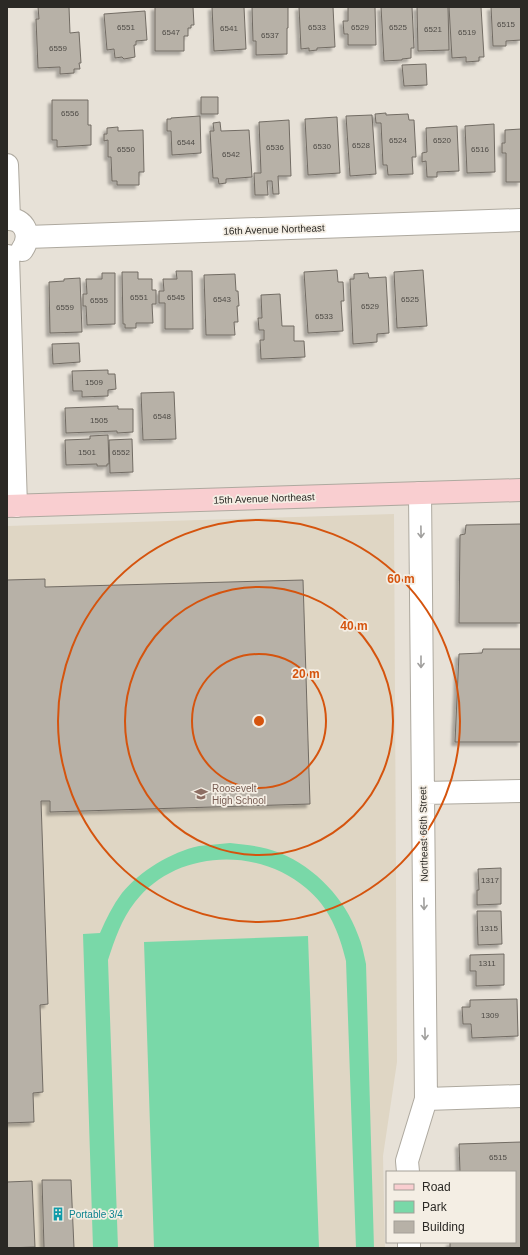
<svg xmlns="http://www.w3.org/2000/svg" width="528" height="1255" viewBox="0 0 528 1255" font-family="Arial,sans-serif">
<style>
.built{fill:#dfd6c4}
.green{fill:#79d8a8}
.building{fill:#b7b1a7;stroke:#726c64;filter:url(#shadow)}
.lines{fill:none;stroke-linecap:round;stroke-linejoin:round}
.minor-casing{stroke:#aea99f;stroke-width:24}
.secondary-casing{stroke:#aea99f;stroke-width:24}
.minor{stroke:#fff;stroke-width:22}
.secondary{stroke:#f9ced0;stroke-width:22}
.oneway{stroke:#a09f9d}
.ring{fill:none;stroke:#d5540e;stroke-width:2}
.labels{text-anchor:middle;stroke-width:3.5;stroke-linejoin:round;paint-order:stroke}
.number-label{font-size:8px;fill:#4e4b46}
.street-label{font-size:10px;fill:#2b2925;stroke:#f4eee4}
.education-label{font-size:10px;fill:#785e54;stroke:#f4eee4;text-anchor:start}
.culture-label{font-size:10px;fill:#0d838f;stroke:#f4eee4;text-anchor:start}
.centre{fill:#d5540e;stroke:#f4eee4;stroke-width:2}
.ring-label{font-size:12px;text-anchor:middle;font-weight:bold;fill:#d5540e;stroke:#f4eee4;stroke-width:3.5;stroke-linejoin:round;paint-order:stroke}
</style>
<defs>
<filter id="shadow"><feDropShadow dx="-3.5" dy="3.5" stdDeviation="1" flood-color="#0004"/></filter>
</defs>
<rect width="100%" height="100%" fill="#e7e1d7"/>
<path class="built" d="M394,514L397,1062L383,1156L385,1248H7V526Z"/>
<path class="green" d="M230,843C247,845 264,846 280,853C316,868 345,899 358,935C362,944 364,955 366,964L374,1248H356L346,961C339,932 329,907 306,888C257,846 175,850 135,902C121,920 115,939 108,960L118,1248H93L83,934L100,933C106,919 113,905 122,893C140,871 171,852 199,846C209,845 220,844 230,843Z
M308,936L319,1248H154L144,942Z"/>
<path class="building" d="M38,7H69L70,33L79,32L81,63H79L80,69H74V73L60,74V67L38,68L36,19H39Z
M155,7H193L194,25H191V28H188V36H184V51H155Z
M212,7H244L246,49L214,51Z
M252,7H288V28H287V54L256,55V41H253Z
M299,7H333L335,47L317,48V50L309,51V48L301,49Z
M348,7H375L376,45H348V34H344L343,21H348Z
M381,7H412L414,48H411V58L402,59V60L384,61Z
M417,7H448L449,50L418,51Z
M449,7H481L484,57H479V61L466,62V57L452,58Z
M491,7H521V40L506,41V46H493Z
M145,11L147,40L136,41V45H134L135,57L124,59L122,57L115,58L114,49L107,50L104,14Z
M426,64L427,85L404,86L402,65Z
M201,97H218V114H201Z
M52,100H88V125H91V145L57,147V140H52Z
M386,113V115L408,114L409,120H414L416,157H412L413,174L388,175L387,165H383L381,123H376L375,114Z
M372,115L376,174L350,176L346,116Z
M200,116L201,153L172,155L171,131H167V119H171V118Z
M337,117L340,173L308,175L305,119Z
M289,120L291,176H278L279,194H273L272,181H267L268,195H255L254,173H261L259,122Z
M220,122L221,131L249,130L252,177L226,179V183L219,184L218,178H213L210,131H214L213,123Z
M494,124L495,172L467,173L465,126Z
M457,126L459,171L437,172V177H427L426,161L422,162V153L427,152L426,128Z
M118,127V131L143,130L144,172H139V185H117V181H112L111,157H108V140L104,141V134H107V128Z
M521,129V182H506V153H502V143H505V130Z
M337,270L338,282H343L344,301H341L343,331L308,333L304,272Z
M423,270L427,326L397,328L394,272Z
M176,271H192L193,329H165V303H159V291H164L163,279H177Z
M122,272H138V279H152V290H156V304H152L153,323H136V328H125V324H123Z
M102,273H115V324L87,325L86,306H83V294H87L86,279H102Z
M368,273L369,278L386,277L389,333L377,334V342L353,344L350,279H354V274Z
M235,274L236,291H238L239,306H237L238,322H234L235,335H206L204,275Z
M80,278L82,332L50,333L49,282L64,281V279Z
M280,294L282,326H294V341H304L305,357L261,359L260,340H264V330H259L258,318H262L261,295Z
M79,343L80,362L53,364L52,344Z
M108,370V374H115L116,389L108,390V396L82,397V391H73L72,371Z
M174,392L176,439L143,440L141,393Z
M118,406V409H133V432L117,433V431L66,433L65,408Z
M108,435L109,464H107V466H97V464L66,465L65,440L90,439V436Z
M132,439L133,472L110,473L109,440Z
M521,524V623H459L460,535L465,534L466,525Z
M45,579V587L303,580L310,804L50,812V801H41L48,1004L40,1005L43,1092L33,1093L34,1122L7,1123V580Z
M483,649H521V742H455L459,654L482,653Z
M501,868V904L477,905V890H479L478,869Z
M477,911H501L502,944L478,945Z
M504,954V985L476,986V971H470V955Z
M517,999L518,1036L472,1038L471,1024H463L462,1007H470V1000Z
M521,1142V1248H450V1242H515V1172H460L459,1144Z
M42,1180H71L74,1248H44Z
M32,1181L35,1247L7,1248V1182Z"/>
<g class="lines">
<g class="minor-casing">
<path id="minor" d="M7,165L9,219
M7,219C25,218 32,236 22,250
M27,237L521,220
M8,256L16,506
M423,793L521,791
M426,1099L521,1096
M408,1172L407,1161L426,1099L420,493
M409,1242V1248"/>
</g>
<g class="secondary-casing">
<path id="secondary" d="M7,506L521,490"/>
</g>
<use href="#minor" class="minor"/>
<use href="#secondary" class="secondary"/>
</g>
<defs><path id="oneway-shaft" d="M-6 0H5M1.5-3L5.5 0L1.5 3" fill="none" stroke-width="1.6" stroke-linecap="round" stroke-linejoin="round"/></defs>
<g class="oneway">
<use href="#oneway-shaft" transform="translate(421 532) rotate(89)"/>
<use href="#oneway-shaft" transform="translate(421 662) rotate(90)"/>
<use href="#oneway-shaft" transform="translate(424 904) rotate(89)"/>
<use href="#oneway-shaft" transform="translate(425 1034) rotate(89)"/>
</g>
<g class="ring">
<circle cx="259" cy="721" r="67"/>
<circle cx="259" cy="721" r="134"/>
<circle cx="259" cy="721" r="201"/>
</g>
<defs>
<g id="school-bare" transform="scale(1.08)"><path d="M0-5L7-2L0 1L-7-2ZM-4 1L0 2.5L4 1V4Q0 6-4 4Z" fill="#8d6e63" stroke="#f4eee4" stroke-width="2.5" paint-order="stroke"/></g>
<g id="building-bare" transform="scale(1.08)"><path d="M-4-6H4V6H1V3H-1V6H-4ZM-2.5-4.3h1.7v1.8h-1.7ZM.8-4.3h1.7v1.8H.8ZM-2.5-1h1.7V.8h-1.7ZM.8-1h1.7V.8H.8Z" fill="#0f9aa8" stroke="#f4eee4" stroke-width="2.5" paint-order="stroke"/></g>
</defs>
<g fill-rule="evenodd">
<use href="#school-bare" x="201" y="794"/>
<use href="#building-bare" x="58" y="1214"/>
</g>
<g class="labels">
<g class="number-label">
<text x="506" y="27">6515</text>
<text x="126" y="30">6551</text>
<text x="317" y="30">6533</text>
<text x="360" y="30">6529</text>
<text x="398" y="30">6525</text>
<text x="229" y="31">6541</text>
<text x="433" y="32">6521</text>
<text x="171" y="35">6547</text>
<text x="467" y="35">6519</text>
<text x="270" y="38">6537</text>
<text x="58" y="51">6559</text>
<text x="70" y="116">6556</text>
<text x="398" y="143">6524</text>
<text x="442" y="143">6520</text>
<text x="186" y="145">6544</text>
<text x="361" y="148">6528</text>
<text x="322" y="149">6530</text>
<text x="275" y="150">6536</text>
<text x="126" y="152">6550</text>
<text x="480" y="152">6516</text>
<text x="231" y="157">6542</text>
<text x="139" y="300">6551</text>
<text x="176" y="300">6545</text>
<text x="222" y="302">6543</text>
<text x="410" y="302">6525</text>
<text x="99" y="303">6555</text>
<text x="370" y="309">6529</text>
<text x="65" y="310">6559</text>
<text x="324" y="319">6533</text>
<text x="94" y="385">1509</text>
<text x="162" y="419">6548</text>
<text x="99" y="423">1505</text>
<text x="87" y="455">1501</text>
<text x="121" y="455">6552</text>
<text x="490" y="883">1317</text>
<text x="489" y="931">1315</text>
<text x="487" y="966">1311</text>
<text x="490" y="1018">1309</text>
<text x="498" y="1160">6515</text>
</g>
<g class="street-label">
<text transform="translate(274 229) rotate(-2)" y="4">16th Avenue Northeast</text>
<text transform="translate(264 498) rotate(-2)" y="4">15th Avenue Northeast</text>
<text transform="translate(423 834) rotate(-91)" y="4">Northeast 66th Street</text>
</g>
<g class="education-label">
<text x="212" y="792">Roosevelt<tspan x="212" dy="12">High School</tspan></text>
</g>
<g class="culture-label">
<text x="69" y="1218">Portable 3/4</text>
</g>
</g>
<circle cx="259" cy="721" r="6" class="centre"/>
<g class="ring-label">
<text x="401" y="583">60 m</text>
<text x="354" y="630">40 m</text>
<text x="306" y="678">20 m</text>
</g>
<rect width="528" height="1255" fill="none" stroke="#2b2925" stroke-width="16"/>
<rect x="386" y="1171" width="130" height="72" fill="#f4eee4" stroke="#a49f98"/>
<rect x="394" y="1184" width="20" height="6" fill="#f9ced0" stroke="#a49f98"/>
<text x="422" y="1191" font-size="12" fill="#2b2925">Road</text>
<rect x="394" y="1201" width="20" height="12" fill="#79d8a8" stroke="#a49f98"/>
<text x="422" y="1211" font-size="12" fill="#2b2925">Park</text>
<rect x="394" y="1221" width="20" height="12" fill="#b7b1a7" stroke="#a49f98"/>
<text x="422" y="1231" font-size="12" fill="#2b2925">Building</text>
</svg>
